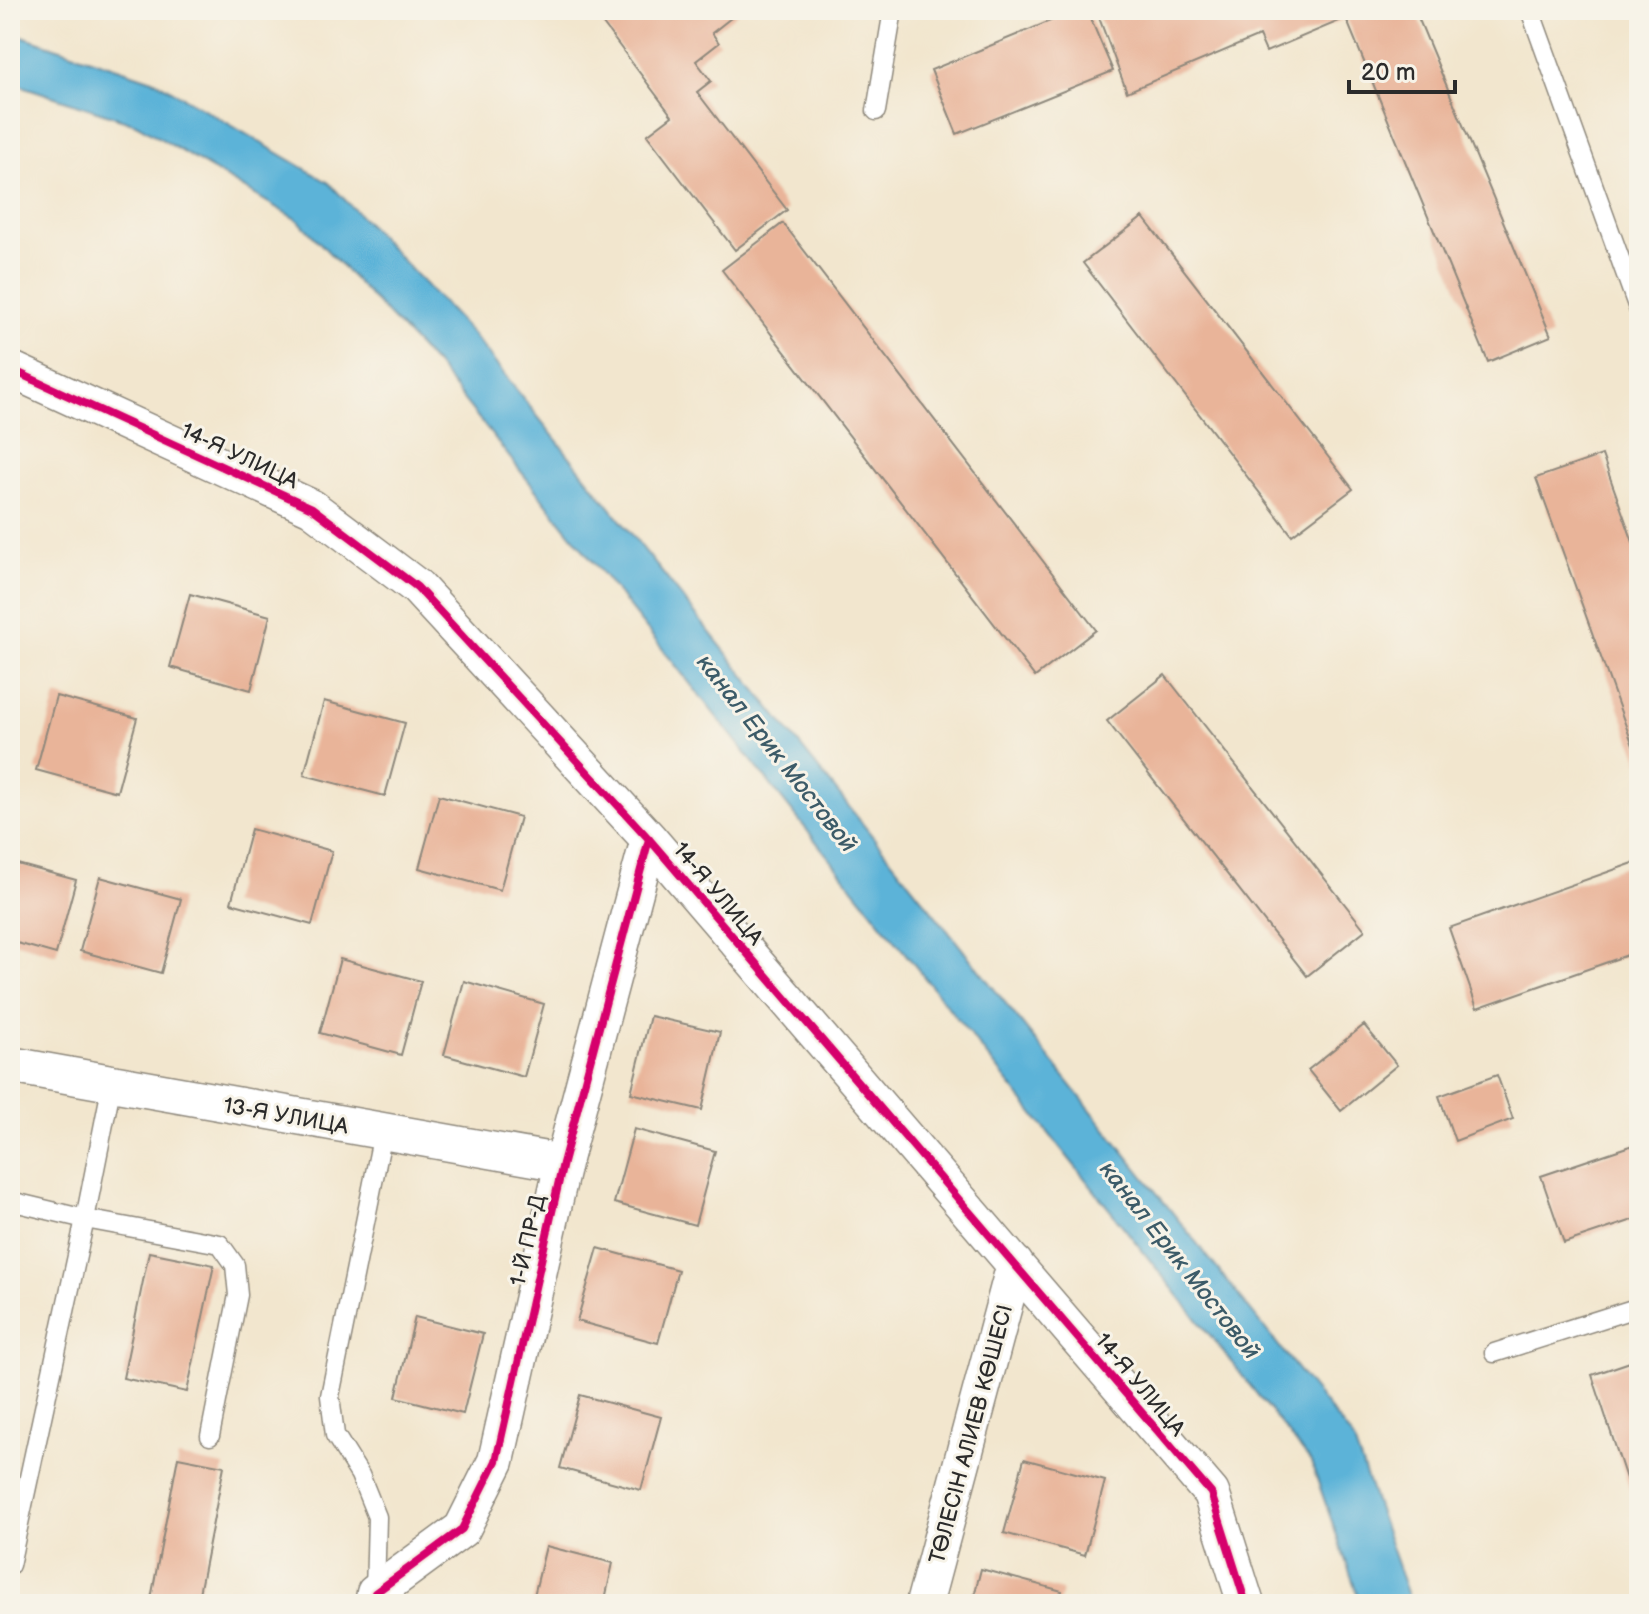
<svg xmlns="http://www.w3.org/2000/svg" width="1649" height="1614" viewBox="0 0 1649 1614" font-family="'Balsamiq Sans',sans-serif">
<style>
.water{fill:#5bb3d8;stroke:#436f82;stroke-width:2}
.building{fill:#e9b499}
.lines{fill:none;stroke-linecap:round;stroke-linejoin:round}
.lane-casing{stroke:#8e887c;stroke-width:21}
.street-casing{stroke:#8e887c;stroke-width:39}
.lane{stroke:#fff;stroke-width:18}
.street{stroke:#fff;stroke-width:36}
.cycleway-casing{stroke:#f7f3e8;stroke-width:13}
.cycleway{stroke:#d6006c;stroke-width:8}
.labels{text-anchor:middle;stroke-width:6;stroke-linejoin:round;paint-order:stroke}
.street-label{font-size:22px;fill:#2b2b2b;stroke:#f7f3e8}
.water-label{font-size:24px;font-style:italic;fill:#3c5b68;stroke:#f7f3e8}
</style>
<rect width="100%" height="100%" fill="#f7f3e8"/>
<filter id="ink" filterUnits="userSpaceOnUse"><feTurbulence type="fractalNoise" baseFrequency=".0125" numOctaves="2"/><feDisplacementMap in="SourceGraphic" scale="16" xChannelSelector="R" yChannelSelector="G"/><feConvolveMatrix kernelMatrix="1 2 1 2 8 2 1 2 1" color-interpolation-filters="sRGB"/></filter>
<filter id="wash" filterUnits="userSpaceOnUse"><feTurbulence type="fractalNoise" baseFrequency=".006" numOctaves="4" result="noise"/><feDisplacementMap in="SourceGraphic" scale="32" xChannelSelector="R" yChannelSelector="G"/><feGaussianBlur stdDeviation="1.8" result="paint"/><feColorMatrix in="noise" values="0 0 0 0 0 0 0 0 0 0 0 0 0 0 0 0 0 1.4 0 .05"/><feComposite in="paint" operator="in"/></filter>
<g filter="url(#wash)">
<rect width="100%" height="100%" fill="#f2e6ce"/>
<path class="water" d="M10,32L156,81L329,183L472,334L1353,1439L1411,1604H1361L1311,1462L436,365L299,221L136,124L10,82Z"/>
<g id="blocks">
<path class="building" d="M621,10H741L712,33L719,43L696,61L711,81L697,92L787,210L735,250L647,135L672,116L603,24Z
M1077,10H1087L1113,71L957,134L931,70Z
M1109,10H1415L1551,336L1488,362L1346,18L1266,52L1259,36L1127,92L1098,15Z
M1143,217L1353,489L1292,535L1083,263Z
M783,223L1096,630L1035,677L722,270Z
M1602,455L1639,559V762L1536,478Z
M190,594L270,616L251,690L170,667Z
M1165,675L1365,930L1307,976L1107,721Z
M56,696L137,718L117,792L36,770Z
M324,701L405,723L385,796L304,775Z
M439,795L520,817L500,890L419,868Z
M251,829L332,851L312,925L231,903Z
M1639,861V951L1477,1008L1449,928Z
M10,862L76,880L56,954L10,941Z
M100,877L181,899L161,973L80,951Z
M340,959L421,981L401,1055L320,1033Z
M464,981L544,1004L524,1077L444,1055Z
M650,1016L720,1032L702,1110L631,1093Z
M1364,1025L1397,1065L1341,1111L1308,1070Z
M1497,1075L1513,1119L1455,1141L1439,1096Z
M634,1129L715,1151L695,1225L614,1203Z
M1639,1143V1218L1564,1243L1541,1176Z
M598,1248L678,1270L658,1343L577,1321Z
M149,1252L214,1265L187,1392L123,1378Z
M415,1317L483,1334L463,1414L396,1397Z
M1639,1359V1515H1638L1592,1375Z
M580,1395L661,1417L641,1490L560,1468Z
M178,1457L224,1466L197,1604H150Z
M1024,1459L1105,1481L1085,1555L1004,1533Z
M546,1546L613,1563L604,1604H532Z
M981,1569L1062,1591L1059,1604H972Z"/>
</g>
</g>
<g filter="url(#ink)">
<use href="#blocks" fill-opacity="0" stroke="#8e887c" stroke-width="2"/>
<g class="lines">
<g class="lane-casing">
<path id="lane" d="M1530,10L1639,311
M876,111L893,10
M10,1201L85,1219L220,1244L235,1265L238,1295L210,1436
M1494,1353L1639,1307
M10,1565L85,1219L112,1083
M375,1593L377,1517L360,1475L335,1435L330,1396L383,1133"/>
</g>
<g class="street-casing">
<path id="street" d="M10,369L312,508L417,587L649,839L1211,1493L1246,1604
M10,1065L563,1163
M373,1604L375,1593L462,1529L496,1461L563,1163L649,839
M924,1604L1015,1264"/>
</g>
<use href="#lane" class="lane"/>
<use href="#street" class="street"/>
<g class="cycleway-casing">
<path id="cycleway" d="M10,369L312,508L417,587L649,839L1211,1493L1246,1604
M373,1604L375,1593L462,1529L496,1461L563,1163L649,839"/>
</g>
<use href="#cycleway" class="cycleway"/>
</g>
</g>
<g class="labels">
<g class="street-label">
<text transform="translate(240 455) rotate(25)" y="8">14-Я УЛИЦА</text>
<text transform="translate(719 893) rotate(50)" y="8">14-Я УЛИЦА</text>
<text transform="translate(286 1115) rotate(10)" y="8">13-Я УЛИЦА</text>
<text transform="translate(527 1240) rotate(-77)" y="8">1-Й ПР-Д</text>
<text transform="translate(1141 1384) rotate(50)" y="8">14-Я УЛИЦА</text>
<text transform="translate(970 1434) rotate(-75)" y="8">ТӨЛЕСІН АЛИЕВ КӨШЕСІ</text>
</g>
<g class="water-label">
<text transform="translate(777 753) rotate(52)" y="8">канал Ерик Мостовой</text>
<text transform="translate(1180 1260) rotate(52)" y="8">канал Ерик Мостовой</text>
</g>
</g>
<rect width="1649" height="1614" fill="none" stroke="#f7f3e8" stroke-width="40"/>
<path d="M1349 80v12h106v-12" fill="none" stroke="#2b2b2b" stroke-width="4"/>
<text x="1361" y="80" font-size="24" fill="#2b2b2b" stroke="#f7f3e8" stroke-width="6" paint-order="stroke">20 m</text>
</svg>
